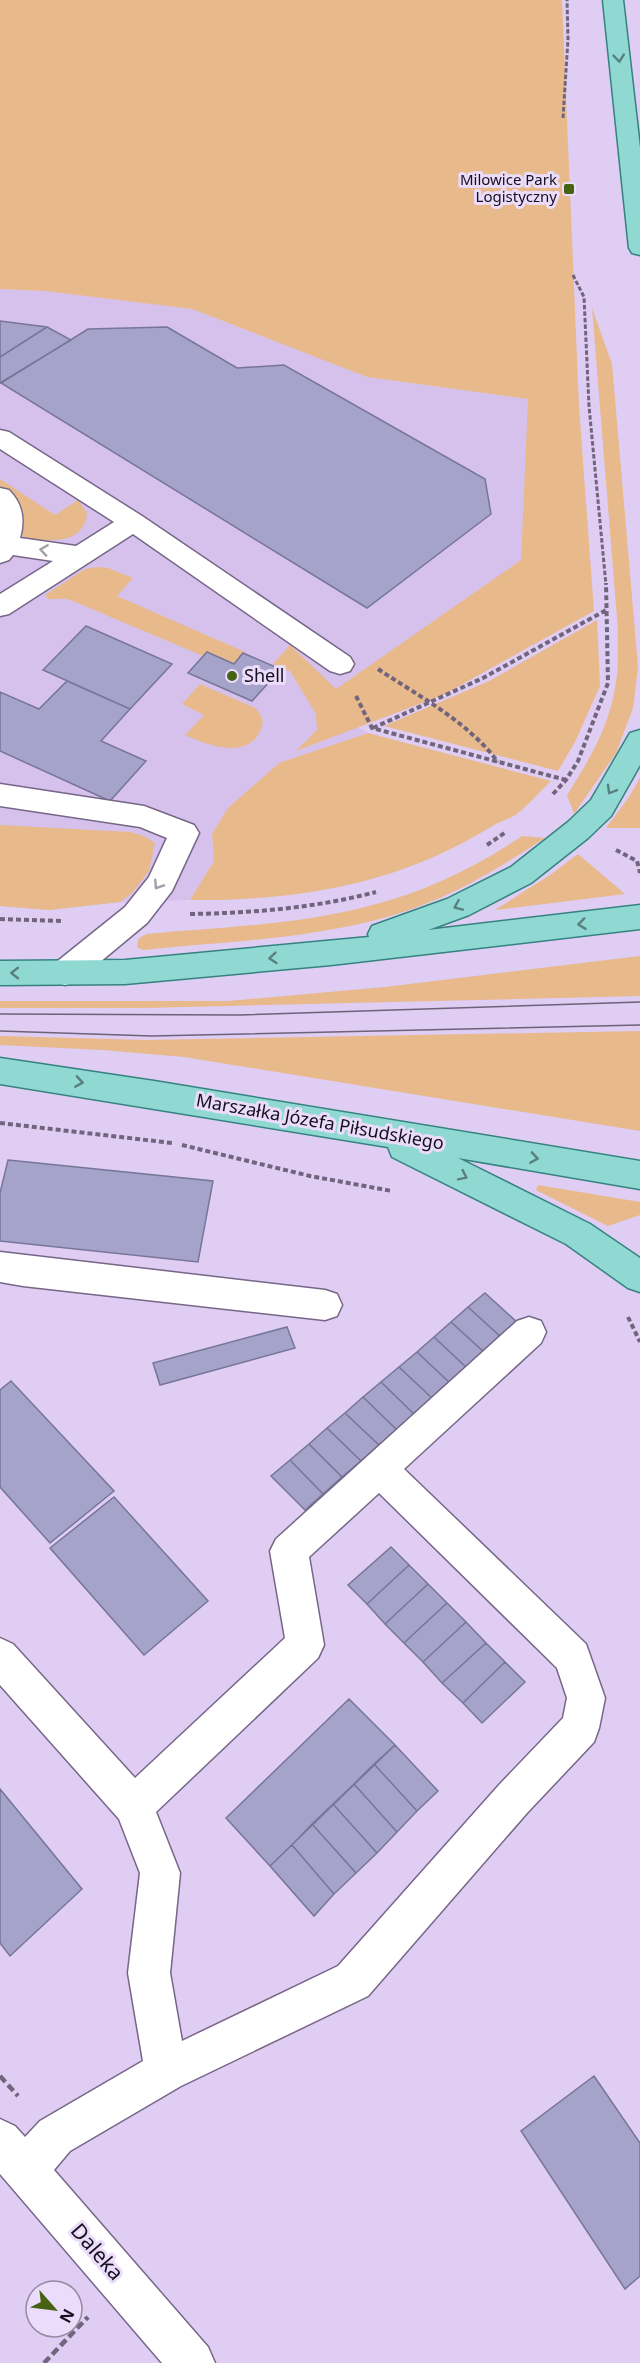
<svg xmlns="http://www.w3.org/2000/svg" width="640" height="2363" viewBox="0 0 640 2363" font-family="'Noto Sans',sans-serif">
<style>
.built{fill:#d6c1ed}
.green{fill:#e7b98b}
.building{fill:#a5a3c9;stroke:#777599;stroke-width:1.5}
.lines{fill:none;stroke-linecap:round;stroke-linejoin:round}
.minor-casing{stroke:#766687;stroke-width:3}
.major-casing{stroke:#358280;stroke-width:3}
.path-far2{stroke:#71657e;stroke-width:3;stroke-dasharray:4.5 2;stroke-linecap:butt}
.path-far1{stroke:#71657e;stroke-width:4;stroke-dasharray:5 3;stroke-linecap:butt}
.path{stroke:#71657e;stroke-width:4.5;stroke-dasharray:8 4;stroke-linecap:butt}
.minor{fill:#fff;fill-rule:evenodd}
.major{fill:#90d9d3;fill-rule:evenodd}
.tram{stroke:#6d627a;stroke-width:1.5}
.oneway{stroke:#597f81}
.oneway2{stroke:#a29fa5}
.poi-dot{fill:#486213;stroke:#ebdcfb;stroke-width:2}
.labels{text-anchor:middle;stroke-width:6;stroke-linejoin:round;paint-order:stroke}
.far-poi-label{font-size:15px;fill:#16101d;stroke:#ebdcfb;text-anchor:end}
.poi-label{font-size:18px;fill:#16101d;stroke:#ebdcfb;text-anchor:start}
.street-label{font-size:18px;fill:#16101d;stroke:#ebdcfb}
.near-street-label{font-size:21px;fill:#16101d;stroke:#ebdcfb}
</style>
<rect width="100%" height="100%" fill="#dfcdf3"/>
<path class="built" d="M0,289L45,291L192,309L367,377L529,399L521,560L337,689L358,727L368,733L279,763L212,834L214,861L190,900L120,902L49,910L0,906Z"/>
<path class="green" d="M0,0H562L579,407L594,611L443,695L296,751L317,730L316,714L290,671L273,664L290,645L336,689L521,560L528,399L367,377L192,309L45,291L0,289Z
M592,308L612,364L638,667L633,708L616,753L574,814L567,795C590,759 610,725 616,682C619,666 617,648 618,631Z
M0,479L55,515L78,500L87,513C84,546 48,541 24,538C14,521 19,498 0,486Z
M97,567L108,568L133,578L117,596L245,652L234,663L207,652L203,656L80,604L67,599H48L45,595L85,569Z
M597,620L600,686L575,742L558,771L384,726L489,681Z
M200,684L255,708C261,715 265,720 261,729C248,760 209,746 185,735L204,715L182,704Z
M368,733L551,781C540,791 530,804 518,813C512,819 501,820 494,825C400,884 300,901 190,900L214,861L212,834L228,808L279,763Z
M640,778V828H606L629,797Z
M0,825L130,832L144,836L155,843L149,871L132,893L120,902L49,910L0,906Z
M522,836L545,838C506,863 472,885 430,902C340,939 237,940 143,950L137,947L139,938L147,934C219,927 299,925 369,906C424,892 475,868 522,836Z
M578,854L625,894L495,910L550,875Z
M640,956V996L144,1008H0V1001H228L385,987Z
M640,1031V1131L184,1057L103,1050L0,1045V1036L146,1040Z
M538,1185L640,1202V1215L608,1226L536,1190Z"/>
<path class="building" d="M0,321L47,327L0,357Z
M47,327L71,340L0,383V357Z
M167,327L237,368L284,365L485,479L491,514L367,608L1,383L88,329Z
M86,626L172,664L130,709L43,670Z
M207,652L234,664L243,653L278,668L269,678L271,680L252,701L188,673Z
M67,681L130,709L101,741L146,761L110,801L0,751V692L39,709Z
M8,1160L213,1181L198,1262L0,1241V1193Z
M485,1293L519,1324L502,1338L468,1307Z
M468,1307L502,1338L485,1353L451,1322Z
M451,1322L485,1353L467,1368L434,1337Z
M287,1327L295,1348L160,1385L153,1363Z
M434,1337L467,1368L450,1383L417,1352Z
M417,1352L450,1383L433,1399L399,1367Z
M399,1367L433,1399L415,1415L381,1382Z
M11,1381L114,1491L50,1543L0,1487V1390Z
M381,1382L415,1415L397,1430L363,1397Z
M363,1397L397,1430L379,1445L345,1413Z
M345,1413L379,1445L361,1461L327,1428Z
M327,1428L361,1461L342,1477L309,1444Z
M309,1444L342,1477L323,1494L290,1460Z
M290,1460L323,1494L305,1510L271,1476Z
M114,1497L208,1601L144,1655L50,1548Z
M391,1547L409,1565L367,1604L348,1585Z
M409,1565L428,1584L385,1624L367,1604Z
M428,1584L447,1603L404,1643L385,1624Z
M447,1603L466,1622L423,1662L404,1643Z
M466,1622L486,1643L442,1683L423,1662Z
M486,1643L505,1662L463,1703L442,1683Z
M505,1662L525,1682L482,1723L463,1703Z
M349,1699L395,1745L270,1866L226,1818Z
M395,1745L438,1791L417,1811L374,1764Z
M374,1764L417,1811L397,1832L354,1784Z
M354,1784L397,1832L377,1853L333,1804Z
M0,1789L82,1889L10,1956L0,1943Z
M333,1804L377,1853L356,1873L312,1824Z
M312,1824L356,1873L334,1894L292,1845Z
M292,1845L334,1894L314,1916L270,1866Z
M594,2076L640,2143V2276L625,2289L521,2131Z"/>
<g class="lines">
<g class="minor-casing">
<path id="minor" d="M0,430L9,432L142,516L350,657L354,664L350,671L340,674L330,671L133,534L9,614L0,616V594L53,561L13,555L9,560L0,563V488L9,490C23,504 25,520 20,538L76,546L114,522L0,449Z
M0,784L144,806L194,825L199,833L172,891L147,923L76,982L65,985L54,982L50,973L54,964L125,907L149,877L167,838L140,827L0,806Z
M0,1252L325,1290L337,1294L342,1305L337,1316L325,1320L23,1286L0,1282Z
M529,1317L541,1321L546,1332L541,1343L404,1469L586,1644L605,1698L599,1728L594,1742L527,1813L368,1996L181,2086L70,2151L54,2170L208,2347L215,2363H162L0,2174V2119L15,2126L25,2137L40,2121L143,2061L128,1973L140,1873L119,1819L0,1685V1638L13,1644L135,1778L285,1638L270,1551L276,1539L517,1321ZM379,1493L557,1668L567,1698L563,1718L499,1785L338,1966L182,2041L170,1973L180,1873L156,1812L318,1658L324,1645L309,1557Z"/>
</g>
<g class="major-casing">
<path id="major" d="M603,0H623L640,148V255L632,253L629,248Z
M640,730V765L611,816L588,838L531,883L469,915L428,930L640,905V929L331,965L125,984L0,985V961L125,960L369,937L368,934L372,926L447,899L511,867L568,822L591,800L630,733Z
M0,1058L154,1081L640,1161V1189L458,1158L590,1224L640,1258V1292L628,1288L566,1244L392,1157L388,1147L0,1084Z"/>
</g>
<path class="path-far2" d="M563,118L568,39L567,0
M573,275L584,297L589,406L606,585"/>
<path class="path-far1" d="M378,669C420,697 467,721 498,762
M356,696L372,728L566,780
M373,728L483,678L608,609
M553,794L566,780L578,761L608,683L606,583
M487,845L506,832
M616,850L637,861L640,873
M190,914C253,913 315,908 376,892
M0,919L63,921
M0,1123L172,1143
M182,1145L310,1176L392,1191
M628,1317L640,1342"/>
<path class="path" d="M0,2076L18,2096
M44,2363L88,2317"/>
<use href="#minor" class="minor"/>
<use href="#major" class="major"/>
<path class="tram" d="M0,1014L240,1015L640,1002
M0,1031L152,1036L640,1025"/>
</g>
<defs><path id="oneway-chevron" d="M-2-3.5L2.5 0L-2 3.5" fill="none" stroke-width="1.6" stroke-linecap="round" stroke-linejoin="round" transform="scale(1.5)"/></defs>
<g class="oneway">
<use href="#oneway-chevron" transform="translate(619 58) rotate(84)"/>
<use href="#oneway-chevron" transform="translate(611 790) rotate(120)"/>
<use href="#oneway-chevron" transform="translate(458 906) rotate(157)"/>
<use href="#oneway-chevron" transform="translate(582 924) rotate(173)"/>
<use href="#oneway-chevron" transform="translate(273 958) rotate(175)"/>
<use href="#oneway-chevron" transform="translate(15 973) rotate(180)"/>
<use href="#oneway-chevron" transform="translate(79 1082) rotate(9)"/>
<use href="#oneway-chevron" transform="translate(534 1158) rotate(9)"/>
<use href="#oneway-chevron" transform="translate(463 1176) rotate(26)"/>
</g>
<g class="oneway2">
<use href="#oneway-chevron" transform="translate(44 550) rotate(-172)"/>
<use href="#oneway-chevron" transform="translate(158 885) rotate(123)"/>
</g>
<g class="poi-dot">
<rect x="563" y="183" width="12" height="12" rx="3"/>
<circle cx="232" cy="676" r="6"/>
</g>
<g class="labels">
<g class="far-poi-label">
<text x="557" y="185">Milowice Park<tspan x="557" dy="17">Logistyczny</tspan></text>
</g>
<g class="poi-label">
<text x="244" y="682">Shell</text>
</g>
<g class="street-label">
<text transform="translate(320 1122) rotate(10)" y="6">Marszałka Józefa Piłsudskiego</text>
</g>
<g class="near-street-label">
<text transform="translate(97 2252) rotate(49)" y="7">Daleka</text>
</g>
</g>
<g transform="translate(54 2309) rotate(118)"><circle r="28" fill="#ebdcfb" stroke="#968aa2" stroke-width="1.5"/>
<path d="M0-4.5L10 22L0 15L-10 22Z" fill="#486213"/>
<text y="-9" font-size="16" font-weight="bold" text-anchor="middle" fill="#16101d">N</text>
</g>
</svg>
